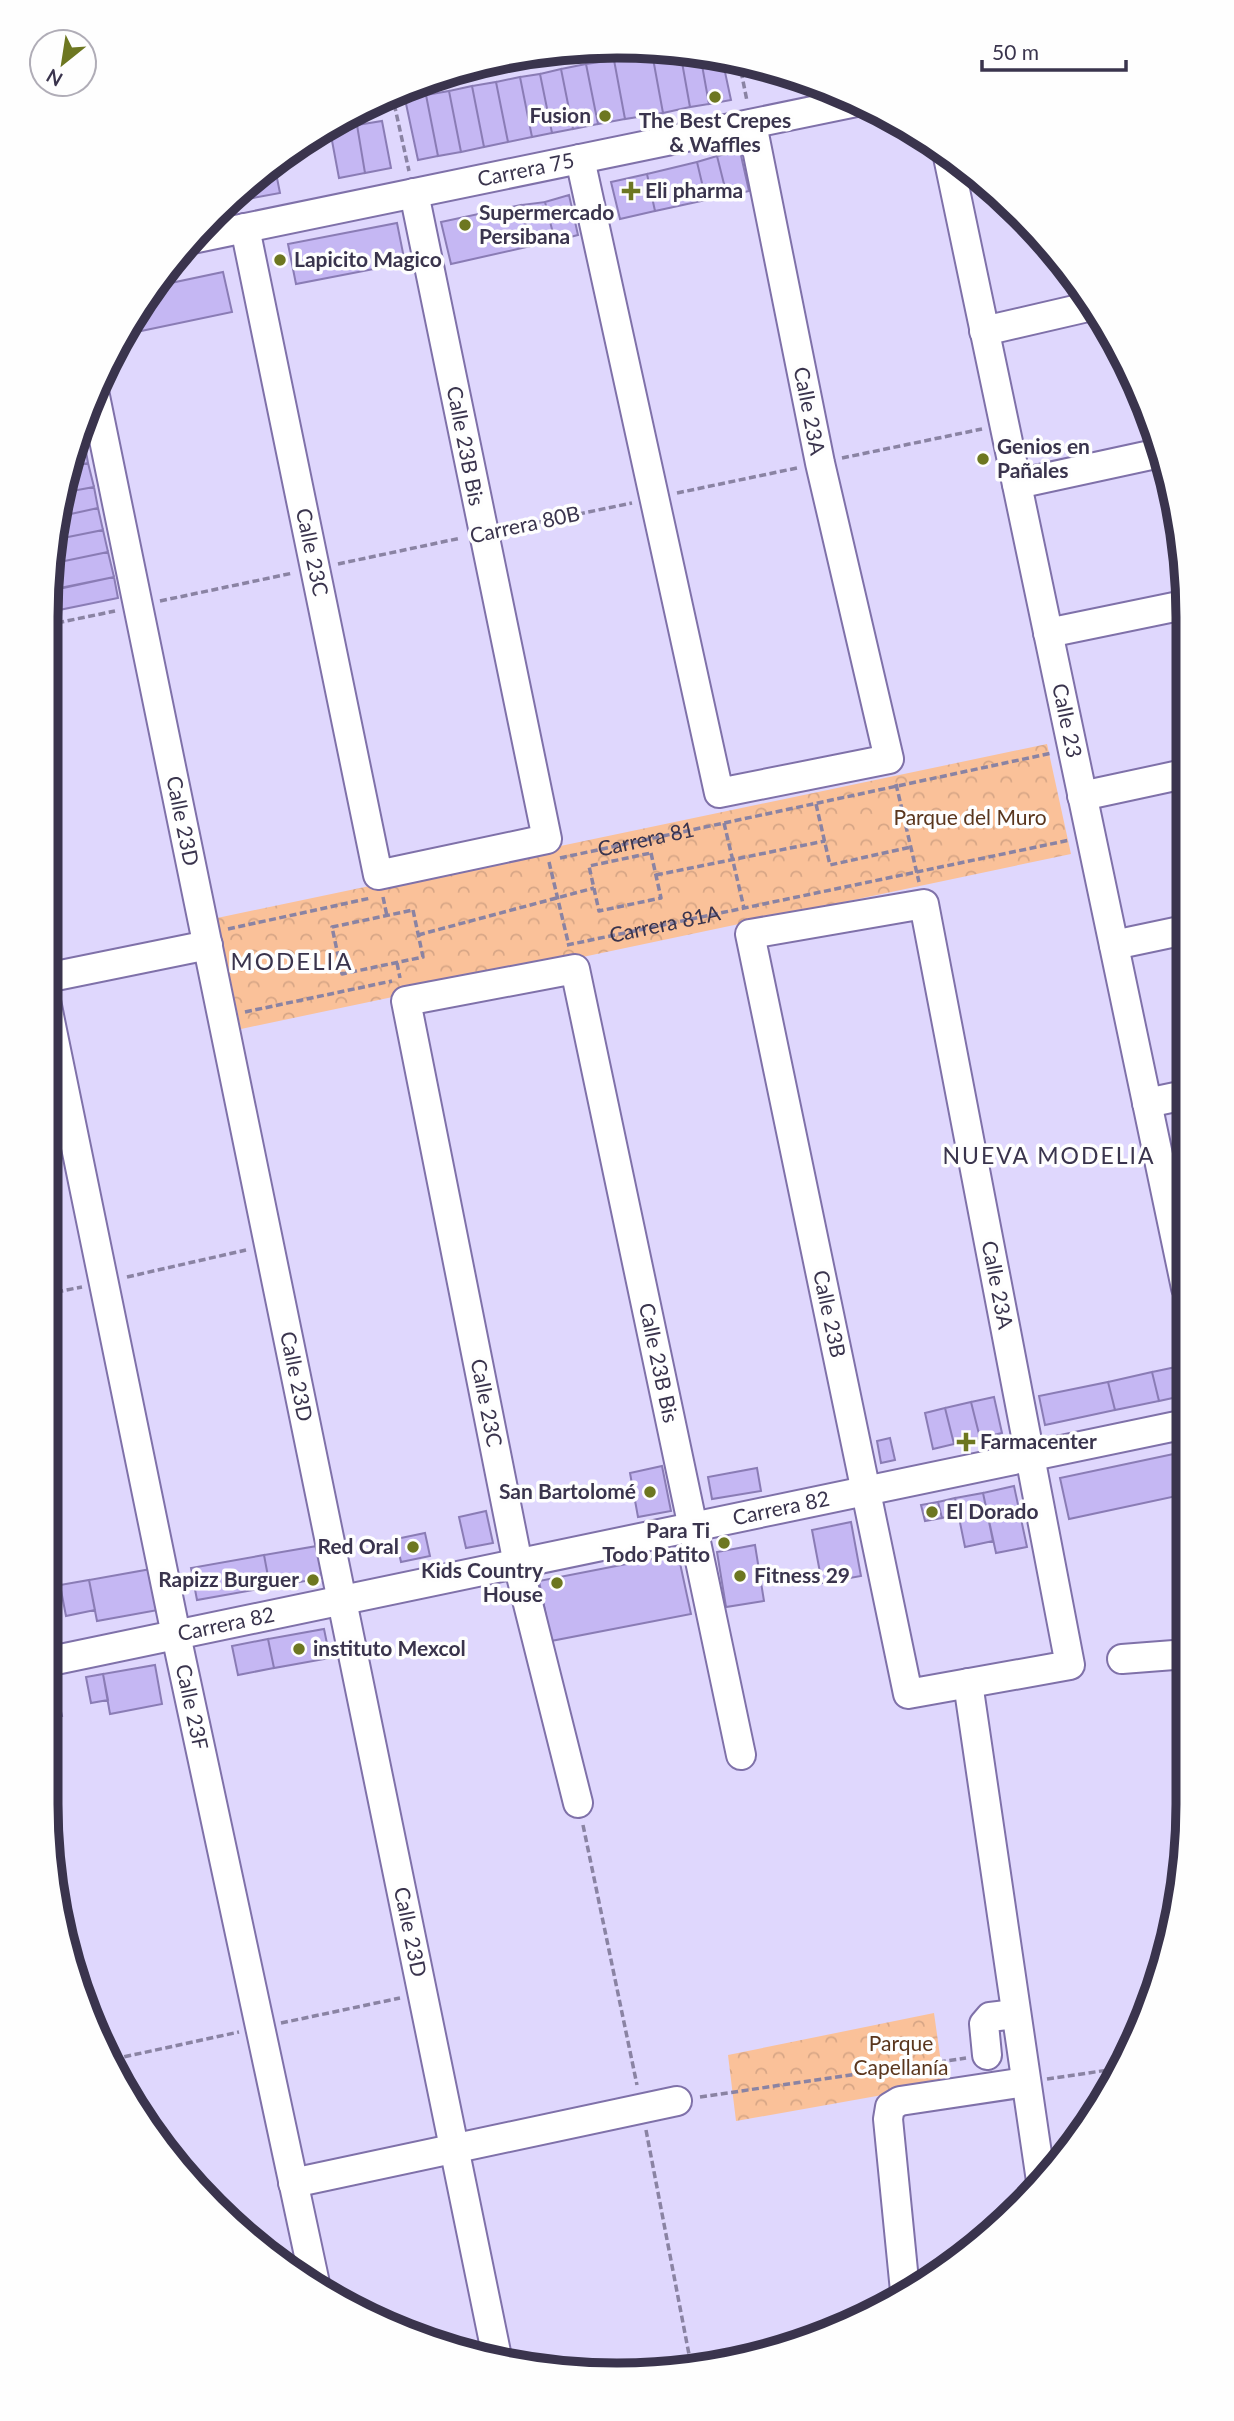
<svg xmlns="http://www.w3.org/2000/svg" width="1234" height="2421" viewBox="0 0 1234 2421" font-family="Lato,sans-serif">
<style>
.park{fill:url(#park-crowns)}
.building{fill:#c5b7f3;stroke:#8a7cb5;stroke-width:2}
.lines{fill:none;stroke-linecap:round;stroke-linejoin:round}
.minor-casing{stroke:#7f71a9;stroke-width:32}
.path{stroke:#8a83a3;stroke-width:3.5;stroke-dasharray:7 3.5;stroke-linecap:butt}
.minor{stroke:#fff;stroke-width:28}
.poi-dot{fill:#6d7721;stroke:#fefefe;stroke-width:2.5}
.labels{text-anchor:middle;stroke-width:7;stroke-linejoin:round;paint-order:stroke}
.poi-label{font-size:21px;font-weight:bold;fill:#3a344d;stroke:#fefefe;text-anchor:start}
.street-label{font-size:21px;fill:#3a344d;stroke:#fefefe}
.park-label{font-size:21px;fill:#5a361d;stroke:#fefefe}
.neighbourhood-label{font-size:23px;letter-spacing:2px;fill:#3a344d;stroke:#fefefe}
.quarter-label{font-size:24px;letter-spacing:2px;fill:#3a344d;stroke:#fefefe}
.rim{fill:none;stroke:#3a344d;stroke-width:9}
</style>
<defs>
<pattern id="park-crowns" width="20" height="18" patternUnits="userSpaceOnUse" patternTransform="scale(1.75)"><rect width="20" height="18" fill="#fac199"/><path d="M2 6a3 3 0 1 1 6 0M12 15a3 3 0 1 1 6 0" fill="none" stroke="#d7a686"/></pattern>
</defs>
<rect width="100%" height="100%" fill="#dfd7fd"/>
<path class="park" d="M1047,744L1071,854L241,1029L217,918Z
M934,2013L944,2084L736,2121L728,2055Z"/>
<path class="building" d="M633,47L635,56L614,60L611,48Z
M671,50L680,51L690,107L663,113L652,53Z
M680,51L700,54L709,104L690,107Z
M652,53L663,113L625,119L614,60Z
M700,54L722,58L731,100L709,104Z
M614,60L625,119L598,124L586,64Z
M586,64L598,124L573,129L561,69Z
M561,69L573,129L552,133L540,74Z
M540,74L552,133L532,137L520,77Z
M520,77L532,137L508,142L496,82Z
M496,82L508,142L484,147L472,86Z
M472,86L484,147L461,152L449,91Z
M449,91L461,152L438,156L426,95Z
M426,95L438,156L418,160L405,99Z
M382,121L391,168L365,173L357,125Z
M357,125L365,173L339,178L330,130Z
M740,151L749,191L727,196L717,156Z
M717,156L727,196L706,200L697,162Z
M697,162L706,200L655,211L647,174Z
M274,163L280,193L253,198L250,181Z
M647,174L655,211L620,219L611,182Z
M250,181L253,198L229,202L240,188Z
M569,195L578,235L555,241L545,202Z
M545,202L555,241L531,246L521,205Z
M521,205L531,246L451,264L441,222Z
M397,223L405,263L296,284L288,244Z
M223,272L232,312L122,335L152,287Z
M84,440L88,463L66,468L75,442Z
M88,463L94,487L61,493L66,468Z
M94,487L98,508L57,517L61,493Z
M98,508L103,530L53,540L57,517Z
M103,530L108,552L50,564L53,540Z
M108,552L114,577L55,589L50,564Z
M50,564L55,589L47,591V580Z
M114,577L118,598L59,610L54,590Z
M54,590L60,617L47,620V591Z
M1176,1367L1182,1396L1159,1401L1152,1372Z
M1152,1372L1159,1401L1115,1410L1108,1382Z
M1108,1382L1115,1410L1045,1425L1039,1396Z
M994,1397L1002,1433L980,1438L971,1402Z
M971,1402L980,1438L954,1444L945,1408Z
M945,1408L954,1444L933,1449L925,1413Z
M890,1438L895,1460L881,1463L877,1441Z
M1183,1452L1186,1494L1069,1519L1060,1478Z
M662,1466L671,1511L638,1517L630,1473Z
M757,1468L761,1491L712,1499L708,1477Z
M1014,1486L1027,1547L996,1553L983,1493Z
M983,1493L993,1541L965,1547L955,1498Z
M955,1498L958,1514L942,1518L938,1502Z
M938,1502L942,1518L925,1521L921,1505Z
M486,1511L493,1543L466,1548L459,1517Z
M851,1522L861,1576L822,1583L812,1530Z
M425,1533L430,1556L401,1562L396,1539Z
M755,1545L764,1601L726,1607L717,1552Z
M317,1546L323,1578L270,1587L264,1555Z
M678,1554L691,1614L551,1641L539,1581Z
M264,1555L270,1587L197,1600L191,1568Z
M151,1569L158,1610L97,1621L89,1580Z
M89,1580L95,1610L66,1616L60,1585Z
M324,1629L330,1658L274,1668L268,1639Z
M268,1639L274,1668L238,1675L232,1646Z
M155,1665L162,1704L110,1714L103,1674Z
M103,1674L108,1700L91,1703L86,1677Z
M55,1684L62,1716L46,1719V1687Z"/>
<g class="lines">
<g class="minor-casing">
<g id="minor">
<path id="s3" d="M947,152L1186,1288"/>
<path d="M580,159L719,793L889,759L820,463L752,124"/>
<path id="s4" d="M245,228L378,875L547,839L414,193"/>
<path id="s5" d="M192,239L861,101"/>
<path d="M984,331L1092,306"/>
<path id="s6" d="M94,391L498,2362"/>
<path d="M1017,484L1160,453"/>
<path d="M1048,633L1184,605"/>
<path d="M1082,796L1184,774"/>
<path d="M924,904L1070,1665L908,1694L750,934Z"/>
<path d="M1114,945L1185,930"/>
<path d="M46,978L208,945"/>
<path id="s7" d="M46,1001L176,1635L316,2288"/>
<path d="M1147,1103L1185,1095"/>
<path d="M1122,1659L1187,1654"/>
<path id="s8" d="M46,1662L1186,1424"/>
<path d="M968,1683L1041,2181"/>
<path id="s9" d="M578,1803L518,1564L406,1001L575,969L741,1755"/>
<path d="M987,2055L984,2024L990,2017L1015,2014"/>
<path d="M293,2183L677,2101"/>
<path d="M905,2291L888,2119L890,2107L900,2101L1026,2082"/>
</g>
</g>
<g class="path">
<path d="M739,61L747,101"/>
<path d="M392,94L409,171"/>
<path d="M842,458L982,429"/>
<path d="M677,493L797,468"/>
<path d="M506,529L632,503"/>
<path d="M338,564L461,538"/>
<path d="M160,601L293,573"/>
<path d="M47,625L115,611"/>
<path d="M896,784L919,882"/>
<path d="M816,804L830,865L911,847"/>
<path d="M724,823L744,908"/>
<path d="M651,853L661,898L599,911L589,866Z"/>
<path id="s1" d="M560,858L1052,753"/>
<path d="M549,862L569,946"/>
<path d="M656,875L825,841"/>
<path d="M383,897L387,916"/>
<path d="M413,910L423,957L342,974L332,927Z"/>
<path d="M228,929L371,898"/>
<path d="M418,935L594,888"/>
<path id="s2" d="M567,945L1070,840"/>
<path d="M397,963L400,978"/>
<path d="M245,1012L392,981"/>
<path d="M127,1277L246,1250"/>
<path d="M46,1294L82,1287"/>
<path d="M583,1825L637,2085"/>
<path d="M281,2023L400,1998"/>
<path d="M114,2059L239,2032"/>
<path d="M1047,2079L1122,2068"/>
<path d="M700,2097L966,2058"/>
<path d="M646,2130L692,2370"/>
</g>
<use href="#minor" class="minor"/>
</g>
<g class="poi-dot">
<circle cx="715" cy="97" r="7"/>
<circle cx="605" cy="116" r="7"/>
<path d="M627.5 180.5h7v7h7v7h-7v7h-7v-7h-7v-7h7z"/>
<circle cx="465" cy="225" r="7"/>
<circle cx="280" cy="260" r="7"/>
<circle cx="983" cy="459" r="7"/>
<path d="M962.5 1431.5h7v7h7v7h-7v7h-7v-7h-7v-7h7z"/>
<circle cx="650" cy="1492" r="7"/>
<circle cx="932" cy="1512" r="7"/>
<circle cx="724" cy="1543" r="7"/>
<circle cx="413" cy="1547" r="7"/>
<circle cx="740" cy="1576" r="7"/>
<circle cx="313" cy="1580" r="7"/>
<circle cx="557" cy="1583" r="7"/>
<circle cx="299" cy="1649" r="7"/>
</g>
<g class="labels">
<g class="poi-label">
<text x="591" y="123" text-anchor="end">Fusion</text>
<text x="715" y="128" text-anchor="middle">The Best Crepes<tspan x="715" dy="24">&amp; Waffles</tspan></text>
<text x="645" y="198">Eli pharma</text>
<text x="479" y="220">Supermercado<tspan x="479" dy="24">Persibana</tspan></text>
<text x="294" y="267">Lapicito Magico</text>
<text x="997" y="454">Genios en<tspan x="997" dy="24">Pañales</tspan></text>
<text x="980" y="1449">Farmacenter</text>
<text x="636" y="1499" text-anchor="end">San Bartolomé</text>
<text x="946" y="1519">El Dorado</text>
<text x="710" y="1538" text-anchor="end">Para Ti<tspan x="710" dy="24">Todo Patito</tspan></text>
<text x="399" y="1554" text-anchor="end">Red Oral</text>
<text x="543" y="1578" text-anchor="end">Kids Country<tspan x="543" dy="24">House</tspan></text>
<text x="754" y="1583">Fitness 29</text>
<text x="299" y="1587" text-anchor="end">Rapizz Burguer</text>
<text x="313" y="1656">instituto Mexcol</text>
</g>
<g class="street-label">
<text dy="7" stroke="none"><textPath href="#s5" startOffset="341">Carrera 75</textPath></text>
<text transform="translate(809 411) rotate(79)" y="7">Calle 23A</text>
<text transform="translate(465 446) rotate(79)" y="7">Calle 23B Bis</text>
<text transform="translate(525 525) rotate(-12)" y="7">Carrera 80B</text>
<text dy="7" stroke="none"><textPath href="#s4" startOffset="331">Calle 23C</textPath></text>
<text dy="7" stroke="none"><textPath href="#s3" startOffset="581">Calle 23</textPath></text>
<text dy="7" stroke="none"><textPath href="#s6" startOffset="439">Calle 23D</textPath></text>
<text dy="7" stroke="none"><textPath href="#s1" startOffset="88">Carrera 81</textPath></text>
<text dy="7" stroke="none"><textPath href="#s2" startOffset="100">Carrera 81A</textPath></text>
<text transform="translate(997 1285) rotate(79)" y="7">Calle 23A</text>
<text transform="translate(829 1314) rotate(78)" y="7">Calle 23B</text>
<text dy="7" stroke="none"><textPath href="#s9" startOffset="1395">Calle 23B Bis</textPath></text>
<text dy="7" stroke="none"><textPath href="#s6" startOffset="1006">Calle 23D</textPath></text>
<text transform="translate(486 1403) rotate(79)" y="7">Calle 23C</text>
<text dy="7" stroke="none"><textPath href="#s8" startOffset="751">Carrera 82</textPath></text>
<text dy="7" stroke="none"><textPath href="#s8" startOffset="184">Carrera 82</textPath></text>
<text dy="7" stroke="none"><textPath href="#s7" startOffset="721">Calle 23F</textPath></text>
<text dy="7" stroke="none"><textPath href="#s6" startOffset="1573">Calle 23D</textPath></text>
</g>
<g class="park-label">
<text x="970" y="825">Parque del Muro</text>
<text x="901" y="2051">Parque<tspan x="901" dy="24">Capellanía</tspan></text>
</g>
<g class="neighbourhood-label">
<text x="1049" y="1164">NUEVA MODELIA</text>
</g>
<g class="quarter-label">
<text x="292" y="970">MODELIA</text>
</g>
</g>
<path d="M0 0H1234V2421H0ZM617 58H617A559 559 0 0 1 1176 617V1804A559 559 0 0 1 617 2363H617A559 559 0 0 1 58 1804V617A559 559 0 0 1 617 58Z" fill="#fefefe" fill-rule="evenodd"/>
<path class="rim" d="M617 58H617A559 559 0 0 1 1176 617V1804A559 559 0 0 1 617 2363H617A559 559 0 0 1 58 1804V617A559 559 0 0 1 617 58Z"/>
<g transform="translate(63 63) rotate(210)"><circle r="33" fill="#fefefe" stroke="#b0adb7" stroke-width="2"/>
<path d="M0-5L12 26L0 18L-12 26Z" fill="#6d7721"/>
<text y="-10" font-size="19" font-weight="bold" text-anchor="middle" fill="#3a344d">N</text>
</g>
<path d="M982 60v10h144v-10" fill="none" stroke="#3a344d" stroke-width="3.5"/>
<text x="992" y="60" font-size="21" fill="#3a344d" stroke="#fefefe" stroke-width="5" paint-order="stroke">50 m</text>
</svg>
